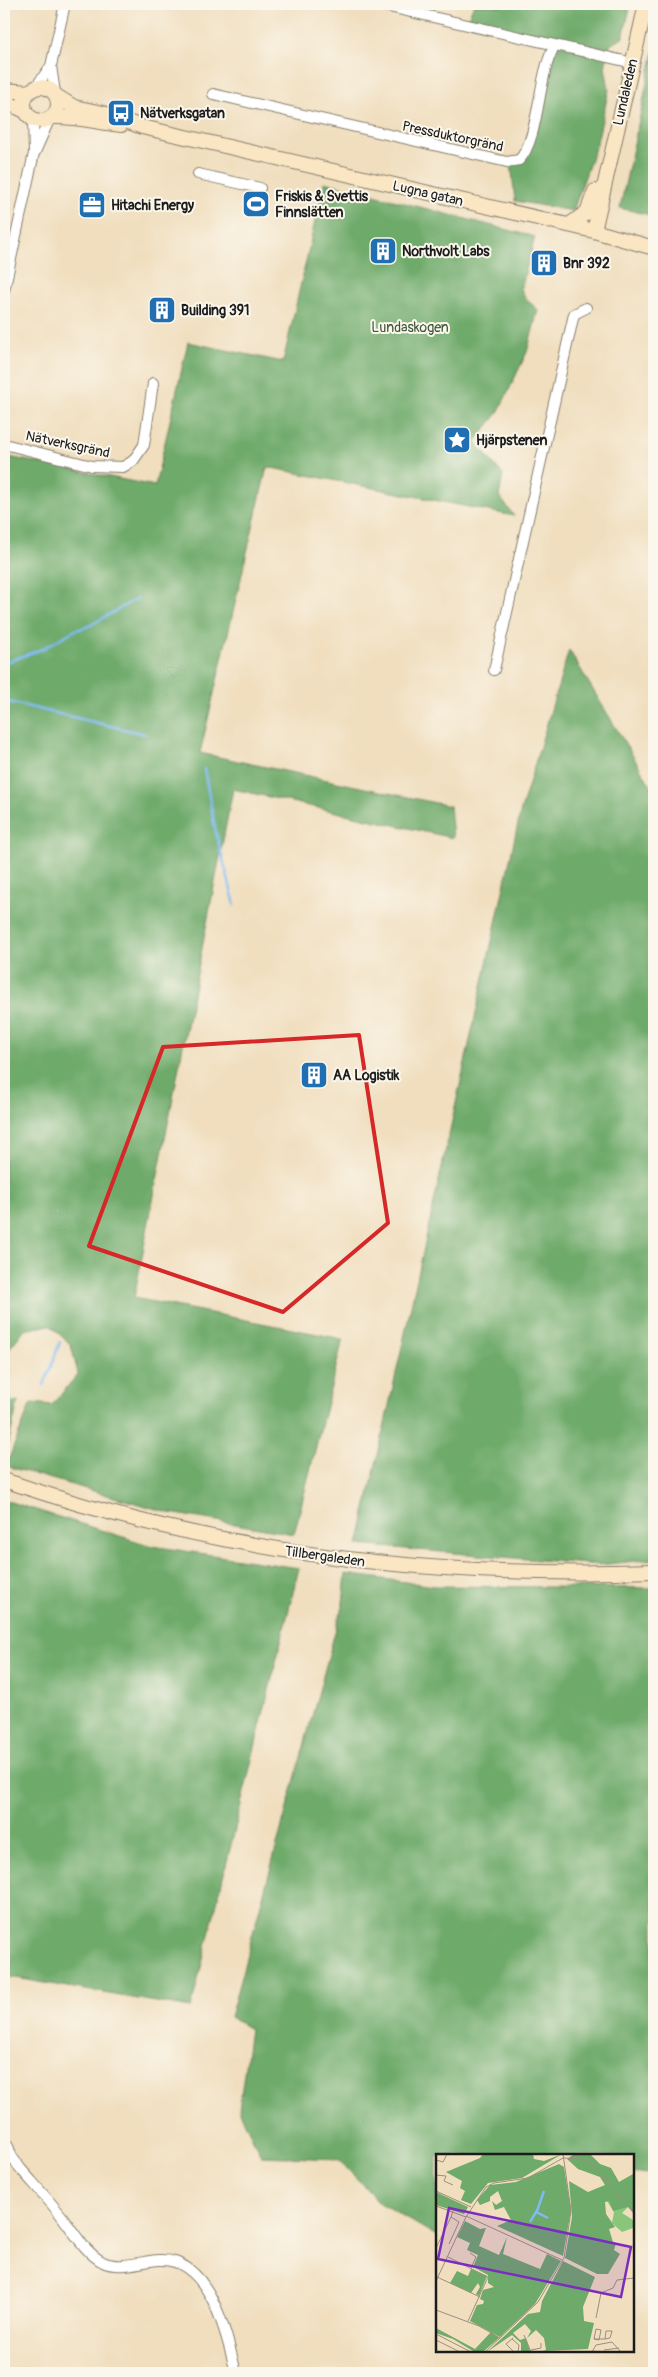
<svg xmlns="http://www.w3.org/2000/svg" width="658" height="2377" viewBox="0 0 658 2377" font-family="Pangolin,sans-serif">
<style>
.forest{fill:#6eaa6a;stroke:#456343}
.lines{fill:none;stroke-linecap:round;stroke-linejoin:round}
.stream{stroke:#7fbaf1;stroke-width:2.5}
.minor-casing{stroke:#867d6d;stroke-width:12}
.secondary-casing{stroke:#867d6d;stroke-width:16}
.minor{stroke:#fff;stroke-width:10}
.secondary{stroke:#fbe6c3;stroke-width:14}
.marked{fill:none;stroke:#d62828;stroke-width:4;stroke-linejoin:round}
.labels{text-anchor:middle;stroke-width:4;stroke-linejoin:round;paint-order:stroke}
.street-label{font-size:14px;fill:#1c1c1c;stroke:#fbf7ec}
.poi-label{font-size:14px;font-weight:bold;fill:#1c1c1c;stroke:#fbf7ec;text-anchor:start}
.park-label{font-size:14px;fill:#42573d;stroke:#fbf7ec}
.inset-river{fill:none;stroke:#7fbaf1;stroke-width:2.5}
.inset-road{fill:none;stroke:#9b907d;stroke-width:1}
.view{fill:#7b2cbf;fill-opacity:0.15;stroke:#7b2cbf;stroke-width:2.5}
.inset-edge{fill:none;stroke:#1c1c1c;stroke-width:2.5}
</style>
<rect width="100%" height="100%" fill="#fbf7ec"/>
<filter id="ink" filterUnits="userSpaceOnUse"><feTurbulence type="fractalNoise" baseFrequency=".02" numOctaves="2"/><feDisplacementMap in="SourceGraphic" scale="10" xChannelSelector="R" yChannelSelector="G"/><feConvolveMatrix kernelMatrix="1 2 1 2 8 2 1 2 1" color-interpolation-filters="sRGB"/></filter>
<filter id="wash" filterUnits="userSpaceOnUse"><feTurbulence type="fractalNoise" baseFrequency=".0096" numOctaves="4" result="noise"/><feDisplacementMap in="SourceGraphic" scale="20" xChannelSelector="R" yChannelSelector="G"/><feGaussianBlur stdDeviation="1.12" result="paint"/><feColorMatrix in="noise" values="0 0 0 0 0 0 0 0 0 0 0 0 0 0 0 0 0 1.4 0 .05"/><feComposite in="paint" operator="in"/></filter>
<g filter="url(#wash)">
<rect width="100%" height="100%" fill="#f0debe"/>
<path class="forest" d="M474,4L501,6V4H631L623,37L610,45L605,67L609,89L597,142L573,211L515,201L511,162L521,158L553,44L471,25L468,18Z
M654,51V216L620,208Z
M324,182L535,237L521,289L525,298L538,310L527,352L498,413L475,442L503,475L499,496L514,516L267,467L200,753L450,806L453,838L233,789L134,1298L343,1339L294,1534L170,1513L6,1466L31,1403L52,1405L78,1374L71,1345L50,1325L24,1330L9,1349V1401L18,1402L4,1462V456L155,486L188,342L283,362Z
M569,650L654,791V1559L599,1565L358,1545L521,810Z
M4,1500L152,1546L299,1568L191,2008L4,1976Z
M346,1574L435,1586L654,1588V2174L632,2173V2156H437V2236L380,2203L338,2159L261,2156L239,2110L250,2029L230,2017L343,1603Z"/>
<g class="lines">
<path class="stream" d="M4,663L42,649L73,631L89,626L138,598
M4,701L145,734
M204,769L216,833L235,905
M44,1385L60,1342"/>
</g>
</g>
<g filter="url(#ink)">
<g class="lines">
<g class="minor-casing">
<path id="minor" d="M376,4L555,45
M51,66L55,93
M35,88L51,66L65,4
M213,94L507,162L519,160C540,139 537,75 555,45L633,63
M35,152L49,120
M198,174L260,188
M4,291L34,153L33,120
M4,444L92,466L123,467L133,461L144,445L153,383
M494,670L574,314L586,308
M4,2136L12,2157L20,2168C33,2183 47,2198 60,2214C72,2229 85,2253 103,2262C120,2270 141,2261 159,2260C210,2257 227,2336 236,2373"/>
</g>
<g class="secondary-casing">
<path id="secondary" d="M24 104a17 17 0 1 1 34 0a17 17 0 1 1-34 0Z
M4,90L29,92
M58,97L74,107L103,113L142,127L594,231L654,248
M4,101L25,111
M53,117C77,116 98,123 121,125
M569,225L587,212L595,191
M594,231L646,4
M4,1480C214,1553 433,1579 654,1571"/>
</g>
<use href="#minor" class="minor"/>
<use href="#secondary" class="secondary"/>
</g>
</g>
<path class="marked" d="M359,1035L388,1223L283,1312L89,1246L163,1047Z"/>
<defs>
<g id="bus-square" transform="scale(1.4375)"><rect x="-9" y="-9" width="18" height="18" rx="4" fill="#1f6fb2" stroke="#fbf7ec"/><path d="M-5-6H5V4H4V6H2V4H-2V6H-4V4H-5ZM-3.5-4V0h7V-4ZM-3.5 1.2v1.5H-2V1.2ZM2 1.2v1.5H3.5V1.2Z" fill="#fff"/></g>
<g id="stadium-square" transform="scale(1.4375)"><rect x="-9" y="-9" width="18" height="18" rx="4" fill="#1f6fb2" stroke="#fbf7ec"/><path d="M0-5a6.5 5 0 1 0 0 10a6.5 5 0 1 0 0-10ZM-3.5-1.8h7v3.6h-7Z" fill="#fff"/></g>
<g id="office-square" transform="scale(1.4375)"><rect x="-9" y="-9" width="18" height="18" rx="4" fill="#1f6fb2" stroke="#fbf7ec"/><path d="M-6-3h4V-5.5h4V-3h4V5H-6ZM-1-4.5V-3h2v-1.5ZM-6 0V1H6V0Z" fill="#fff"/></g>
<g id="building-square" transform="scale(1.4375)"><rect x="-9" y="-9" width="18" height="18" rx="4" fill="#1f6fb2" stroke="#fbf7ec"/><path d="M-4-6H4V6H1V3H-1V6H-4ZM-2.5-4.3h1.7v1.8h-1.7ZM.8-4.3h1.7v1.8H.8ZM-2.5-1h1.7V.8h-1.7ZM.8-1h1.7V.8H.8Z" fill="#fff"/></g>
<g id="sight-square" transform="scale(1.4375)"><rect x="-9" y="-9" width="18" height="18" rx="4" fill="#1f6fb2" stroke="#fbf7ec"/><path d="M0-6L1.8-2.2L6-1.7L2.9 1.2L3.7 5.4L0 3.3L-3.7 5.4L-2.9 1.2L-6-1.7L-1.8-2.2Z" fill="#fff"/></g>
</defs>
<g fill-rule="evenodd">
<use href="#bus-square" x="121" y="113"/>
<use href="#stadium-square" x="256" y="204"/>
<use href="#office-square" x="92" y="205"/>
<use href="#building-square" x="383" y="251"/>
<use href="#building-square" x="544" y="263"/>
<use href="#building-square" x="162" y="310"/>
<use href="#sight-square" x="457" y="440"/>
<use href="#building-square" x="314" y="1075"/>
</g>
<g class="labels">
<g class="street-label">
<text transform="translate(625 92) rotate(-77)" y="5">Lundaleden</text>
<text transform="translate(453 136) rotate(12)" y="5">Pressduktorgränd</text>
<text transform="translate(428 193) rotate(13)" y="5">Lugna gatan</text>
<text transform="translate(68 444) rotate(12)" y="5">Nätverksgränd</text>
<text transform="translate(325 1556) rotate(8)" y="5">Tillbergaleden</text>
</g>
<g class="poi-label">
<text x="140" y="118">Nätverksgatan</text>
<text x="275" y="201">Friskis &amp; Svettis<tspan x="275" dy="16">Finnslätten</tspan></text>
<text x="111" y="210">Hitachi Energy</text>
<text x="402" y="256">Northvolt Labs</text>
<text x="563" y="268">Bnr 392</text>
<text x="181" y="315">Building 391</text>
<text x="476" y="445">Hjärpstenen</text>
<text x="333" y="1080">AA Logistik</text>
</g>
<g class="park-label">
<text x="410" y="332">Lundaskogen</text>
</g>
</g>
<g transform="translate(436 2154)">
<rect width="198" height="198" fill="#f0debe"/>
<path d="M164,36L192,53L186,59L197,66V74L186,78L176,69L178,58Z" fill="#89c57a"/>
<path d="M47,0H97L98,5L108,7L126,0L86,24L52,29L35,50L25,46L29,37L24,34L26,27L10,18L44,4ZM138,0H154L164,10L175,14L183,28L197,20V59L192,53L177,57L173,47L169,48L170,60L179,73L173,75L177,88L180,89L178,96L184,100L172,120H161L129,104L136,63L133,27L152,38L169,31L164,23L142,15L131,5ZM123,10L128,13L135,56L127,102L61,72L75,66L68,53L59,56L56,47L60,51L66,47L62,37L54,43V47L44,51L41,46L54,31L80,28ZM0,38L32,53L28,60L0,51ZM29,67L44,75L50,74L43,92L63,101L71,83L67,100L104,115L111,100L125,107L99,150L64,183L34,167L41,151L47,150L48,147L44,145L47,136L58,133L52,129V121L37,113L42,101L31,96L34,89L21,83ZM127,107L159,123L147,153L148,167L158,169L152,195L107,197L110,196L108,184L100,176L91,184L95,177L89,170L77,179L84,186L90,184L94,197H85V189L76,181L51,198L92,160L104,158L106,147ZM35,115L51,122L43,142L40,140L44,133L42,129L35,139L14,129L21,117L32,122ZM0,174L39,195L55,178L63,184L48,197H37L17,185L0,179Z" fill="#6eaa6a"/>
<path class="inset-river" d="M101,57L108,37M94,68L100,58L112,64"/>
<path class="inset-road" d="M127,4L145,5L156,10L198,58M0,6L7,8L11,0M0,21L10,22L8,27L17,31M0,37L35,53M0,52L30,63M30,62L126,106M25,73L46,82M13,90L23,68L15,63L17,57M0,94L15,63M34,99L40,103L35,114M12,103L52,123L32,167M1,123L44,143M0,127L30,63L50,33L58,29L92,24L127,4M0,156L43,172L64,184M160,164L165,139L177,134L181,126L198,124M160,175L165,176L163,186L158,185ZM0,180L35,198M88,181L95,198M77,184L70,190L78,198M76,185L83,191L82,198M158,185H169L170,177H176L174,184L169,185M0,186L24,198M95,196L105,194V189M168,196L183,194M49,198L102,148L128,104L135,57L127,0M156,198L160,191L176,188L185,198"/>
<path class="view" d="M13,54L195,93L185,143L2,105Z"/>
<rect width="198" height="198" class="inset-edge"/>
</g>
<rect width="658" height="2377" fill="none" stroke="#fbf7ec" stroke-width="20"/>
</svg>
